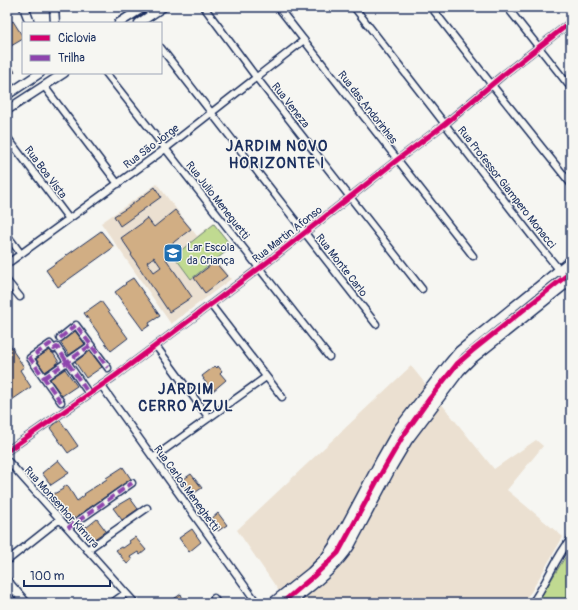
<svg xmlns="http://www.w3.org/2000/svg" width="578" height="610" viewBox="0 0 578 610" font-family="Pangolin,sans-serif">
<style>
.built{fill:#ebe0d1}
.green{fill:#c0da91;stroke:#6e8478}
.building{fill:#d1ae84;stroke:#1b2f5e;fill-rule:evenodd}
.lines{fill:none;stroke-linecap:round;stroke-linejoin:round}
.street-casing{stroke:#1b2f5e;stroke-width:9}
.secondary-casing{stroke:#1b2f5e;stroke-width:11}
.street{stroke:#f6f6f2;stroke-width:6}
.secondary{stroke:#f6f6f2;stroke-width:8}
.quiet{stroke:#8e44ad;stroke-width:4;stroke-dasharray:8 4;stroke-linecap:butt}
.cycleway-casing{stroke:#f6f6f2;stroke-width:8}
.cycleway{stroke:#d6006c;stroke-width:5}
.labels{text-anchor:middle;stroke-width:3;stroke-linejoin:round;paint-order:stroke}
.street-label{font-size:11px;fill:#1b2f5e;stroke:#f6f6f2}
.poi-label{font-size:11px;fill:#1b2f5e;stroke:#f6f6f2;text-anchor:start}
.district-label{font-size:15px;font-weight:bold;letter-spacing:1px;fill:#1b2f5e;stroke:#f6f6f2}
</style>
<rect width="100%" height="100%" fill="#f6f6f2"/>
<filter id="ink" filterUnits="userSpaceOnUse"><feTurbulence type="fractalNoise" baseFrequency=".025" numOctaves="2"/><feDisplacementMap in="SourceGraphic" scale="8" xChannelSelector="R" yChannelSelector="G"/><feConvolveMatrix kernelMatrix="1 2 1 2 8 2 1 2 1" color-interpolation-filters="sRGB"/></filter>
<g filter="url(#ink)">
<path class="built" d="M157,184L197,236L214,223L233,247L216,260L231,279L171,324L101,223Z
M411,366L494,469L536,440L543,446L507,490L563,537L531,592L522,603H287L237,530Z"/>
<path class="green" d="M214,224L232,247L191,279L174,256Z
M571,549V603H537L564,559Z"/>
<path class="building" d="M13,21L23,37V39L11,46L7,40V24Z
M7,59L15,72L7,77Z
M155,187L161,197L120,226L114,216L127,208Z
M175,210L191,229L166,248L171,255L166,259L192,297L169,312L131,255L132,254L121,238L142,223V222L147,218L154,227ZM154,257L161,267L154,272L147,262Z
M101,231L114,247L58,287L46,270Z
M215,262L227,276L205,293L194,278Z
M133,278L160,316L149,323L150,325L143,330L115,292L126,284L125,283Z
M101,301L128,338L111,351L84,313Z
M75,331L85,344L69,355L60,342Z
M7,341L14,350L13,351L24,367L20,370L31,387L9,402L7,398Z
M49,350L53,353L59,362L45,372L36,359Z
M90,351L102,367L86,378L75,362Z
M215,366L217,368L218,366L222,371L220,373L226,380L213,391L203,379H204L202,376Z
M65,369L77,386L62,396L50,379Z
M60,420L78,446L68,453L50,428Z
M58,460L69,473L51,485L42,473Z
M123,467L131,479L69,522L50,496L63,489V488L67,485L77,501L85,495L84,494L107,479L106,478Z
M191,474L202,488L193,494L189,489L186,490L181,481Z
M130,498L138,509L122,520L113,508Z
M218,513L227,525L218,531L210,520Z
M97,519L106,531L90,542L81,529L86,526L87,527Z
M192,529L201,542L189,552L179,538Z
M135,537L146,550L140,555L138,552L130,557L132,560L127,564L116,550L121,547L123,548L130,543L129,541Z
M181,594L183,599L180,601L182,603H168Z"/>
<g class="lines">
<g class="street-casing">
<path id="street" d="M204,7L256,77L422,289
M278,7L473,256
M354,7L538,244L571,284
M431,7L492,85L571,184
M507,7L571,88
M161,48L305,233L376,324
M106,73L329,357
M44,86L118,184
M7,137L69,219
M7,235L21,254
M7,264L165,149L304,40
M7,281L20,297
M211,305L282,397
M60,338L76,325L108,368
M156,346L209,418
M44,378L91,345
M101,385L257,603
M61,402L30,358L50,344L54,349L57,347L89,394
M7,451L115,376L265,264L397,160L445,124L503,75L571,22
M153,458L266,377
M7,460L135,603
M68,528L132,483
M87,550L147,508
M7,561L60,519
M214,598L217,603
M112,603L126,593
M532,603C547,583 555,558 571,539"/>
</g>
<g class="secondary-casing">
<path id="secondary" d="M24,7L30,23
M54,7L55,23
M119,23L144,7
M139,23L163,7
M7,95L40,73
M7,110L64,73
M7,581L26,603
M7,596L13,603
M272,603L311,572L325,558L334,545L347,523L381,459L398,429L449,363L459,351L470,342L571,260
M291,603C312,585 335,569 350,546L392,467L408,440L460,371L471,360L571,280"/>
</g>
<use href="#street" class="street"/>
<use href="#secondary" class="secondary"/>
<path class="quiet" d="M60,338L76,325L108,368
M44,378L91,345
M61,402L30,358L50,344L54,349L57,347L89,394
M68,528L132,483"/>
<g class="cycleway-casing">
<path id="cycleway" d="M7,451L115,376L265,264L397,160L445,124L503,75L571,22
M282,603L315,575L338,553L378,479L403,436L430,398L457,364L472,351L571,272"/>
</g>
<use href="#cycleway" class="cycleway"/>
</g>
</g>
<defs>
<g id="school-square" transform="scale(1)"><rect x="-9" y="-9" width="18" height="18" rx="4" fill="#1f6fb2" stroke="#f6f6f2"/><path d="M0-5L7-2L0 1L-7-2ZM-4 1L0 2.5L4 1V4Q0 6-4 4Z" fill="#fff"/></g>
</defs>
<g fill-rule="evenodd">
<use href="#school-square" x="173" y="253"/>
</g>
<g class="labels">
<g class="street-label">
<text transform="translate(291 105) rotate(52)" y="4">Rua Veneza</text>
<text transform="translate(368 107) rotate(52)" y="4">Rua das Andorinhas</text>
<text transform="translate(151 146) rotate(-37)" y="4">Rua São Jorge</text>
<text transform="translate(46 172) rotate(53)" y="4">Rua Boa Vista</text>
<text transform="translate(507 187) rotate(52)" y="4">Rua Professor Giampero Monacci</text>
<text transform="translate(218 200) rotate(52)" y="4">Rua Julio Meneguetti</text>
<text transform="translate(287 234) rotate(-38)" y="4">Rua Martin Afonso</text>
<text transform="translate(342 265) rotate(52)" y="4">Rua Monte Carlo</text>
<text transform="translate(187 488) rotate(54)" y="4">Rua Carlos Meneghetti</text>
<text transform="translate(62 507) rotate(48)" y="4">Rua Monsenhor Kimura</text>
</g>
<g class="poi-label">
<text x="187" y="251">Lar Escola<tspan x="187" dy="13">da Criança</tspan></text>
</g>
<g class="district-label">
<text x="277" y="151">JARDIM NOVO<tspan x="277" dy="17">HORIZONTE I</tspan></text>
<text x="186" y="394">JARDIM<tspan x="186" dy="17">CERRO AZUL</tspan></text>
</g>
</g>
<rect width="578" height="610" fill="none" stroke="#f6f6f2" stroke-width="24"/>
<rect x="12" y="12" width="554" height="586" fill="none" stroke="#1b2f5e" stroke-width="1.5" filter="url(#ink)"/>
<rect x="22" y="22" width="140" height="52" fill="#f6f6f2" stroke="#9ea6b7"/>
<rect x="30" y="35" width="20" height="6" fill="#d6006c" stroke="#9ea6b7"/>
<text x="58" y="42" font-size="12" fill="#1b2f5e">Ciclovia</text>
<rect x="30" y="55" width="20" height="6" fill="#8e44ad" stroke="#9ea6b7"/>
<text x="58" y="62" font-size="12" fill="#1b2f5e">Trilha</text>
<path d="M24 580v6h86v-6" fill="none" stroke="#1b2f5e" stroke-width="2"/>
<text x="30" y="580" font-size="12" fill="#1b2f5e" stroke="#f6f6f2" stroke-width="3" paint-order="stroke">100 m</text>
</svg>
